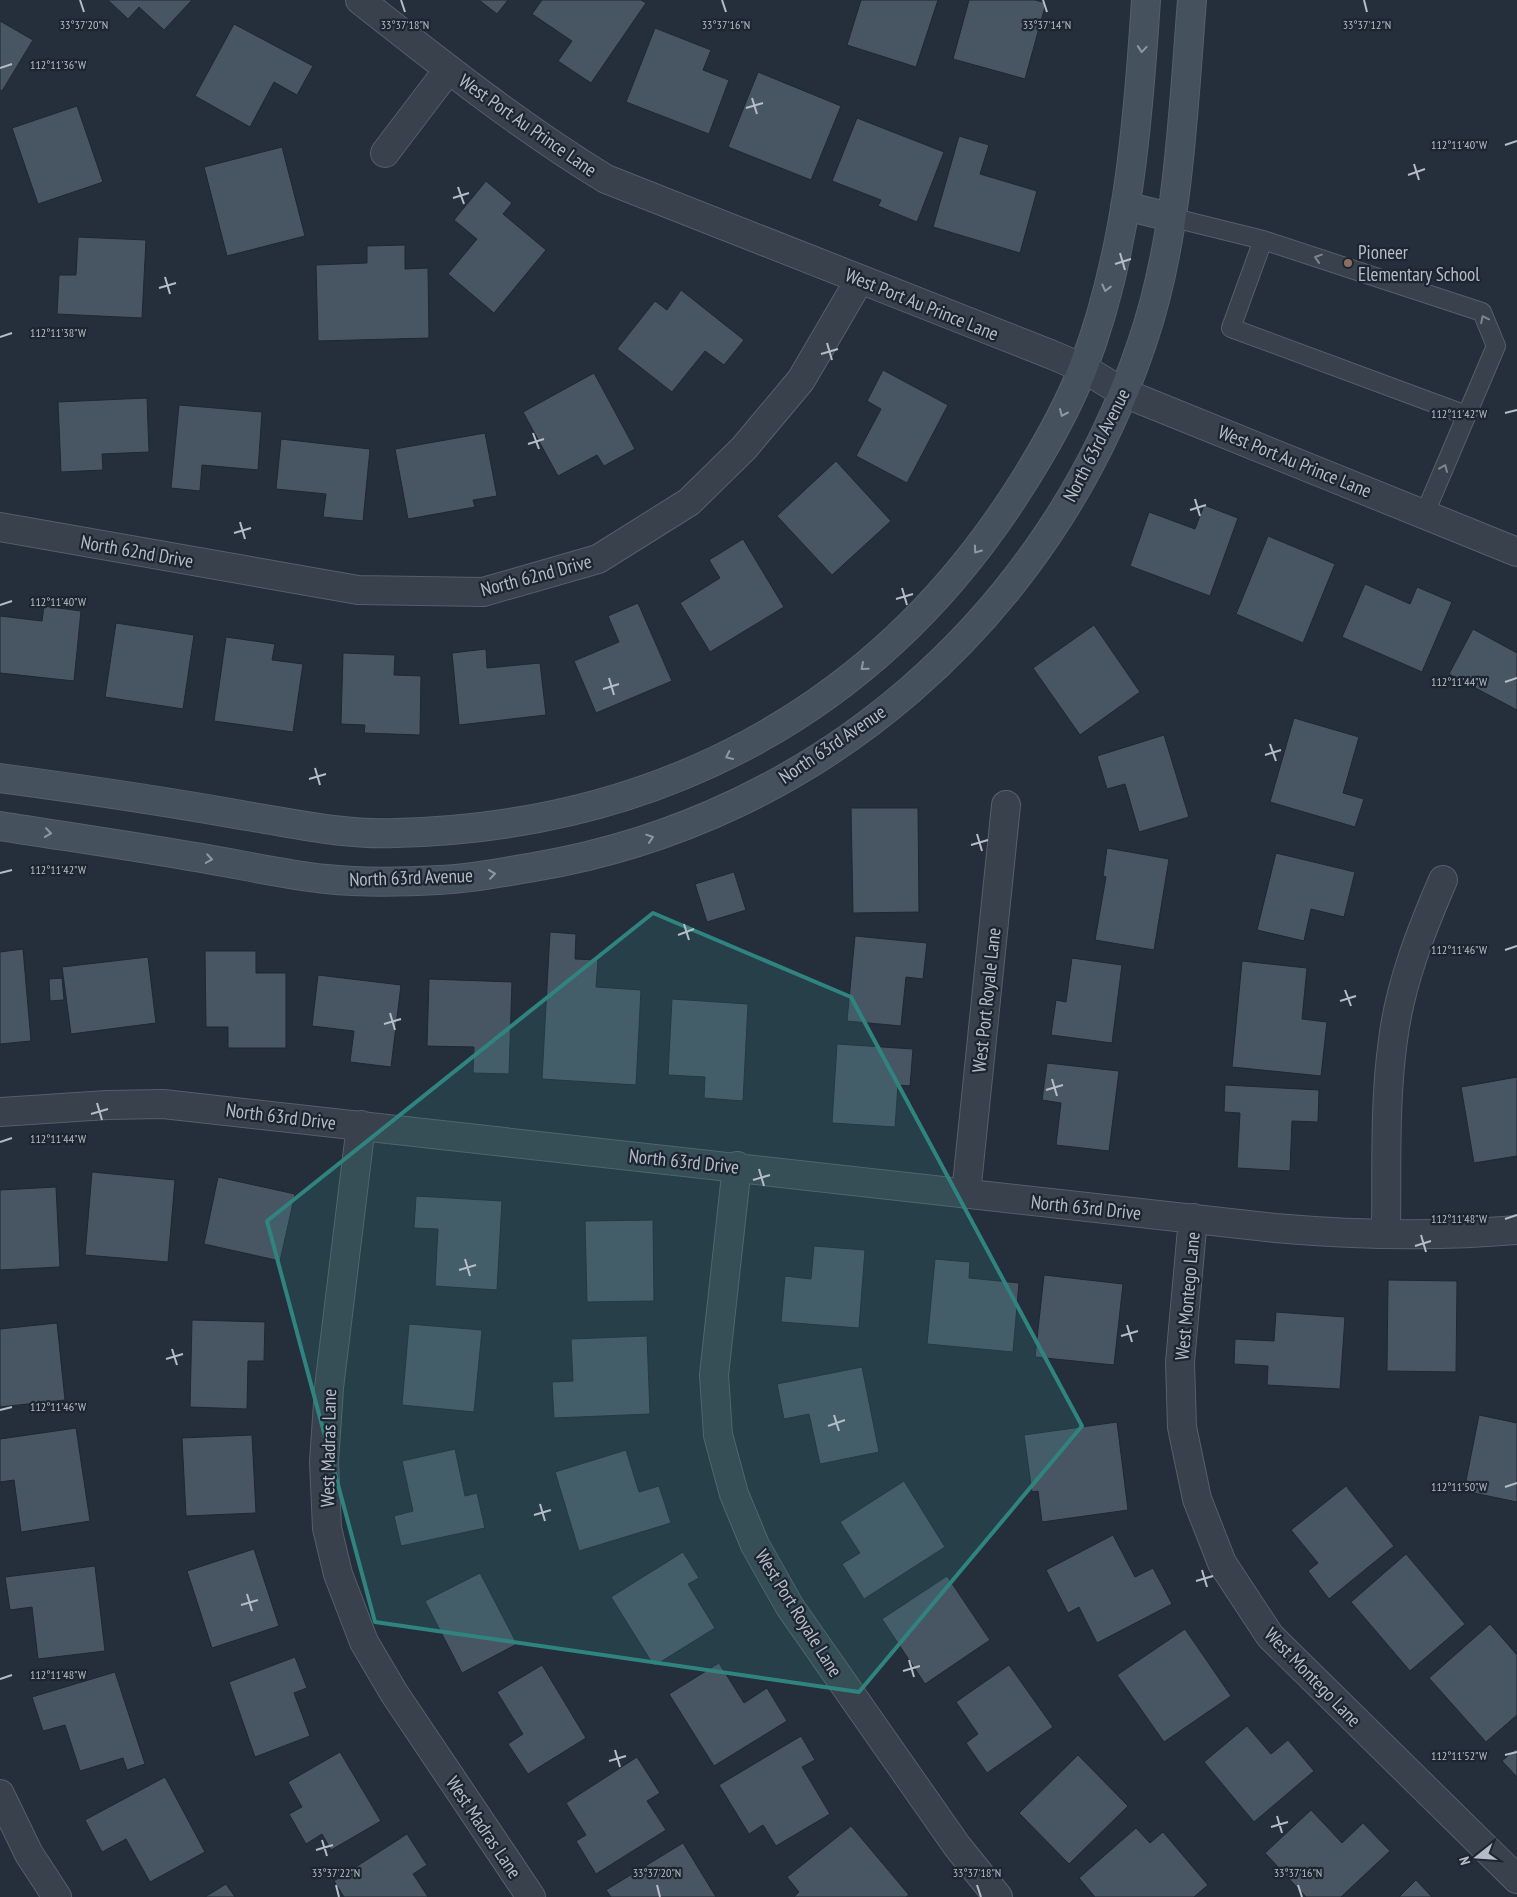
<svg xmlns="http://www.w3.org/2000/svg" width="1517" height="1897" viewBox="0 0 1517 1897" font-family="'PT Sans Narrow',sans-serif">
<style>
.building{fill:#485562;stroke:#1f2832}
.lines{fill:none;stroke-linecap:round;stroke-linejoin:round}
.lane-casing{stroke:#565f69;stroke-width:20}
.street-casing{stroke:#565f69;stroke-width:30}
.secondary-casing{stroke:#565f69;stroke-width:30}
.lane{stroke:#38414c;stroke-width:18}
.street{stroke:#38414c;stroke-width:28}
.secondary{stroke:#46515e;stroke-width:28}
.oneway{stroke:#8e97a2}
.oneway2{stroke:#7c8590}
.marked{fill:#308480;fill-opacity:0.2;stroke:#308480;stroke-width:4;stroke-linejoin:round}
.ticks{fill:none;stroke:#b4bcc7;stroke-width:2}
.education-dot{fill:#8d6e63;stroke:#1d2630;stroke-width:2}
.labels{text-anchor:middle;stroke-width:4.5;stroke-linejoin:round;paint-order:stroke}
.street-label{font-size:19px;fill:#b4bcc7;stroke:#1d2630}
.poi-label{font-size:19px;fill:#b4bcc7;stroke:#1d2630;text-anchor:start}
.ticks-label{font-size:12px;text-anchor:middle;fill:#b4bcc7;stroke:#1d2630;stroke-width:4.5;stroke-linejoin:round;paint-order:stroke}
</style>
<rect width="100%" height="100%" fill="#242f3b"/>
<path class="building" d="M108,0H192L164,30L139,7L128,19Z
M479,0H508L497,14Z
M542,0H641L646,3L591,83L558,61L572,41L532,14Z
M861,0H938L916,67L847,45Z
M969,0H1035L1046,3L1025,79L953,59Z
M0,21L33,40L2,91L0,90Z
M234,24L313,66L297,95L274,82L250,127L195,96Z
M655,28L711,50L703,70L729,80L709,134L626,102Z
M758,72L841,106L811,180L728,147Z
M77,106L103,182L38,204L12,128Z
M857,118L944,152L917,222L878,206L881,200L832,181Z
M959,136L989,145L980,174L1037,191L1020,253L933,227Z
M282,147L305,236L227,256L204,167Z
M486,181L512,203L503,214L546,250L494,313L448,274L477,239L454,220Z
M78,237L146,240L142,318L57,314L59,275H76Z
M405,245V269L428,268L429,338L318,341L316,265L367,263V246Z
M681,290L744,340L724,365L705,351L672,392L617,349L655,301L667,310Z
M883,370L948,405L907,483L856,456L881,409L867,401Z
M594,373L635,449L604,466L597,455L558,476L523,412Z
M147,398L149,452L102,454L103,470L61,472L58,402Z
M179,405L262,412L258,470L202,465L200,491L171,488Z
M485,433L497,496L473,500L475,507L408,519L395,449Z
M281,439L370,449L363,521L323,517L326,494L276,489Z
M836,461L891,521L832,575L777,516Z
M1204,505L1238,518L1210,596L1130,566L1149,512L1195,529Z
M1268,536L1335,564L1303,643L1236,614Z
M743,539L784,607L710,652L680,603L720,578L709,560Z
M1365,584L1410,604L1417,587L1452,602L1422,672L1342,637Z
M638,603L672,681L596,713L574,661L619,642L608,616Z
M44,606L81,611L74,681L0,673V616L42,621Z
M116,623L194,635L183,709L105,697Z
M1094,625L1140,692L1080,735L1033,668Z
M1473,629L1517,653V710L1449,674Z
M226,637L275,644L272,660L303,664L293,732L214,721Z
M486,649L487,668L540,663L546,715L459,725L452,653Z
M343,653L395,655L394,675L421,676L420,735L364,733L365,725L341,724Z
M1294,718L1359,737L1343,793L1364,799L1355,827L1270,802Z
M1164,735L1189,817L1139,832L1125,784L1107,789L1097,756Z
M851,808H918L919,912L853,913Z
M1107,848L1169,859L1154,950L1095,940L1106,877L1103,876Z
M1276,853L1355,872L1344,917L1311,909L1304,941L1257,930Z
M734,872L746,910L707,922L695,884Z
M550,932L576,934L575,959L598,960L596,987L641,990L636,1085L542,1079Z
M855,936L927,943L923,979L906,977L901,1026L847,1021Z
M23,949L31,1041L0,1044V952Z
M205,951H256V973H286V1048H228V1027H206Z
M148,957L156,1023L71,1034L62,967Z
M1072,958L1122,965L1112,1043L1051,1035L1056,1000L1066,1002Z
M1242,961L1307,968L1302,1019L1327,1022L1321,1076L1232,1067Z
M318,975L401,985L391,1067L350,1062L354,1031L312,1026Z
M62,978L64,1000L50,1001L49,979Z
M429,979L512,982L509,1074L473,1073L474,1047L427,1046Z
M672,999L748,1004L743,1101L704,1098L705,1077L668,1075Z
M837,1044L913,1049L910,1086L898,1085L895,1127L832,1123Z
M1047,1063L1119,1071L1109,1151L1056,1145L1061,1103L1042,1100Z
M1517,1077V1156L1474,1163L1461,1087Z
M1225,1085L1319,1090L1318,1122L1292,1121L1290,1171L1237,1168L1240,1113L1224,1112Z
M92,1172L175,1180L168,1262L85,1255Z
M218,1177L295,1194L280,1261L204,1244Z
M56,1187L60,1267L0,1270V1190Z
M416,1196L502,1201L497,1290L435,1286L438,1229L414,1228Z
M653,1220L654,1301L587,1302L585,1221Z
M814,1246L865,1250L859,1328L781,1322L785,1276L811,1279Z
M935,1259L970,1262L969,1278L1019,1283L1013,1352L927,1344Z
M1044,1275L1123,1284L1114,1365L1035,1357Z
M1388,1280L1457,1281L1456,1372L1387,1371Z
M1276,1312L1345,1317L1340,1389L1267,1385L1268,1366L1234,1364L1235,1339L1274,1341Z
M192,1320L265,1322L264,1361H248L247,1409L190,1407Z
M57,1323L65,1400L0,1407V1329Z
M409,1324L482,1330L474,1412L402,1405Z
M647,1336L650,1414L554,1418L552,1382L573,1381L571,1339Z
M862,1367L879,1452L820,1464L809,1414L784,1419L777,1384Z
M1479,1415L1517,1423V1502L1464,1491Z
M1117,1422L1128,1510L1042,1522L1038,1491L1032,1492L1024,1435Z
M76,1428L90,1521L21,1532L14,1480L0,1482V1439Z
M252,1435L256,1513L186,1516L182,1438Z
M455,1449L465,1496L477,1493L485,1528L401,1546L394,1516L413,1511L402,1461Z
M626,1450L639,1492L659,1486L671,1523L579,1551L555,1472Z
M904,1481L945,1547L864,1599L842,1564L860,1553L840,1522Z
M1346,1486L1394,1546L1329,1599L1308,1571L1318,1563L1291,1530Z
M1113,1535L1135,1577L1153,1568L1172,1604L1097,1643L1079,1607L1068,1613L1046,1570Z
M254,1549L279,1626L212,1648L187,1571Z
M683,1552L699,1578L688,1584L715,1628L654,1666L611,1597Z
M1406,1554L1465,1624L1410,1671L1351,1602Z
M95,1566L105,1651L38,1659L32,1607L10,1610L5,1577Z
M480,1573L517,1644L462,1673L425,1601Z
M947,1576L990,1640L925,1684L882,1619Z
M1490,1624L1517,1655V1715L1486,1742L1429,1678Z
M1185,1629L1231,1696L1164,1742L1117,1675Z
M295,1657L307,1688L294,1693L310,1736L255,1757L229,1682Z
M719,1663L744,1703L767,1688L787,1721L714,1766L669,1694Z
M542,1665L586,1738L528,1774L508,1744L523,1734L497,1692Z
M1009,1665L1053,1727L987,1773L966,1743L978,1734L956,1702Z
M115,1672L145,1764L127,1770L123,1758L80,1771L65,1725L43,1731L32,1697Z
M1247,1726L1271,1754L1288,1740L1314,1771L1254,1822L1204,1762Z
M801,1736L815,1760L802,1767L830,1814L776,1846L763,1825L749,1834L719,1785Z
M1517,1748V1777L1502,1761Z
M340,1752L381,1821L331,1850L322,1834L306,1844L289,1814L302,1807L288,1782Z
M1078,1755L1128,1806L1069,1864L1019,1813Z
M637,1757L660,1793L647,1801L666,1830L596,1874L576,1841L586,1835L566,1803Z
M165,1777L205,1852L150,1882L126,1839L102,1852L85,1820Z
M1311,1810L1342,1843L1363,1823L1390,1851L1341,1897H1306L1265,1853Z
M851,1826L909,1895L906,1897H794L799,1892L787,1877Z
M1136,1828L1150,1843L1163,1832L1208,1885L1194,1897H1095L1079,1878Z
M407,1834L427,1865L413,1874L428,1897H344L334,1881Z
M683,1843L716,1897H611L606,1890Z
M1416,1880L1432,1897H1399Z
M226,1884L235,1897H205Z"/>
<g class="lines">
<g class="lane-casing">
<path id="lane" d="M1170,217L1263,240L1482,312L1496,346L1425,513
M1263,240L1231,328L1466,415"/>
</g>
<g class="street-casing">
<path id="street" d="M360,0C440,63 519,126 606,179L1050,354L1083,368L1124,393L1517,552
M385,153L448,70
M0,527L358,590L483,592L598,559L689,502L744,448L801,380L860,279
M0,1112L107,1105L163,1104L1275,1228C1355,1235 1436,1237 1517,1230
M361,1125L329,1388L324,1462L327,1528L338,1574L364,1642L394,1693L531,1897
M737,1166L714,1375L718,1435L734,1494L755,1545L790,1607L957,1846L998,1897
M966,1194L1006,805
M1193,1218L1180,1362L1182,1427L1197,1499L1222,1563L1270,1636L1517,1879
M1386,1234C1387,1170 1384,1104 1393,1040C1400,984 1421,931 1443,880
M0,1794L29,1854L57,1897"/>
</g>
<g class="secondary-casing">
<path id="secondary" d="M1125,206L1170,217
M0,778C82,789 165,801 247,816C297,824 343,835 395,833C655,827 875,713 1017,492C1042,453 1066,412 1083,368C1128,251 1138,124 1146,0
M0,826C63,836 126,845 189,856C234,863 280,874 326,879C363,883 402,882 439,880C471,879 503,872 534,867C819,819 1050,617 1142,343C1179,236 1183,112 1192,0"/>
</g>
<use href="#lane" class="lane"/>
<use href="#street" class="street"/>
<use href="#secondary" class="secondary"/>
</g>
<defs><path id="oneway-chevron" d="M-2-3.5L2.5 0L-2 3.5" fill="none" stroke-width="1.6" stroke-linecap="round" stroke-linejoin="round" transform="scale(1.25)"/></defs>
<g class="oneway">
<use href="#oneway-chevron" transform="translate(1142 49) rotate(95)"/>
<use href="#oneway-chevron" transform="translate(1106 288) rotate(104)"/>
<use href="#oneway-chevron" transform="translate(1063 413) rotate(114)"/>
<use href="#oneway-chevron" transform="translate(977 550) rotate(126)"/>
<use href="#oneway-chevron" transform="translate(864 667) rotate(139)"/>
<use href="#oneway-chevron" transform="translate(729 756) rotate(155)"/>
<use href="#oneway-chevron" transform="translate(48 833) rotate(8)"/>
<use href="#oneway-chevron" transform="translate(650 838) rotate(-18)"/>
<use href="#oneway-chevron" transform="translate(209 859) rotate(9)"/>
<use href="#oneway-chevron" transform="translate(492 874) rotate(-8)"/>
</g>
<g class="oneway2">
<use href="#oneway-chevron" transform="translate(1318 258) rotate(-162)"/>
<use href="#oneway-chevron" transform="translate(1484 319) rotate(-116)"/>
<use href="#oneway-chevron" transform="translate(1444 468) rotate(-67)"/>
</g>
<path class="marked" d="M653,913L851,997L1082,1426L859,1692L375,1622L267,1221Z"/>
<path class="ticks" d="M80,0L84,12M401,0L405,12M722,0L726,12M1043,0L1047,12M1364,0L1367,12M0,68L12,64M752,98L757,114M746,108L763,103M1505,145L1517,141M1414,164L1419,180M1408,175L1425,169M458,187L464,204M453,198L469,193M1120,253L1125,270M1115,264L1131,259M165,277L170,294M159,288L176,283M0,337L12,333M827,343L832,360M821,354L838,349M1505,413L1517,410M533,433L539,449M528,444L544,439M1195,499L1200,516M1190,510L1206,505M240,522L245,539M234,533L251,528M902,588L907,605M896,599L913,594M0,605L12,601M609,678L614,695M1505,682L1517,678M603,689L619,684M1270,744L1276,761M1265,755L1281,750M315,768L320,785M309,779L326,774M977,834L982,851M971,845L988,840M0,873L12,870M684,924L689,940M678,935L694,929M1505,950L1517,946M1345,990L1351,1006M1340,1001L1356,996M390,1013L395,1030M384,1024L401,1019M1052,1079L1057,1096M1046,1090L1063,1085M97,1103L102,1120M91,1114L108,1109M0,1142L12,1138M759,1169L764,1186M753,1180L770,1175M1505,1219L1517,1215M1421,1235L1426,1252M1415,1246L1431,1241M465,1259L470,1276M459,1270L476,1265M1127,1325L1132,1342M1121,1336L1138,1331M172,1349L177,1365M166,1359L183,1354M0,1410L12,1407M834,1415L839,1431M828,1426L845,1420M1505,1487L1517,1483M540,1504L545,1521M534,1515L551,1510M1202,1570L1207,1587M1196,1581L1213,1576M247,1594L252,1611M241,1605L258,1600M909,1660L914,1677M903,1671L920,1666M0,1679L12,1675M615,1750L620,1767M1505,1755L1517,1752M609,1761L626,1756M1277,1816L1282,1833M1271,1827L1288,1822M322,1840L327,1856M316,1850L333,1845M336,1885L339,1897M657,1885L660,1897M977,1885L981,1897M1298,1885L1302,1897"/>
<circle class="education-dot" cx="1348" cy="263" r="5"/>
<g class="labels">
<g class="street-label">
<text transform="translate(528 125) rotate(35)" y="7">West Port Au Prince Lane</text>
<text transform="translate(922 304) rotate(22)" y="7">West Port Au Prince Lane</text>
<text transform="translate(1096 445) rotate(-63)" y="7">North 63rd Avenue</text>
<text transform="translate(1295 461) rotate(22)" y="7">West Port Au Prince Lane</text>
<text transform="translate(137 551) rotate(10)" y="7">North 62nd Drive</text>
<text transform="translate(536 575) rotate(-15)" y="7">North 62nd Drive</text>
<text transform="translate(832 744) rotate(-34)" y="7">North 63rd Avenue</text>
<text transform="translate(411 877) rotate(-2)" y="7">North 63rd Avenue</text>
<text transform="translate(986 1000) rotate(-84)" y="7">West Port Royale Lane</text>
<text transform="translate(281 1116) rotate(7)" y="7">North 63rd Drive</text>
<text transform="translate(684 1161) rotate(6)" y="7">North 63rd Drive</text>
<text transform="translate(1086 1207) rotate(6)" y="7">North 63rd Drive</text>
<text transform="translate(1187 1296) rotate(-85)" y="7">West Montego Lane</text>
<text transform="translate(328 1448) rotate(-89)" y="7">West Madras Lane</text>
<text transform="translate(799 1613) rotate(58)" y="7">West Port Royale Lane</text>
<text transform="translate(1313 1677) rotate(46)" y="7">West Montego Lane</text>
<text transform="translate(484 1827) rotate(56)" y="7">West Madras Lane</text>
</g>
<g class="poi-label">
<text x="1358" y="259">Pioneer<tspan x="1358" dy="22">Elementary School</tspan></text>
</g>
</g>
<g class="ticks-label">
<text x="84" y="29">33°37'20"N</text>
<text x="405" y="29">33°37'18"N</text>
<text x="726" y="29">33°37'16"N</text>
<text x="1047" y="29">33°37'14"N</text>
<text x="1367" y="29">33°37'12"N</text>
<text x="58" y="69">112°11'36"W</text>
<text x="1459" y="149">112°11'40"W</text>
<text x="58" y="337">112°11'38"W</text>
<text x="1459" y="418">112°11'42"W</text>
<text x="58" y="606">112°11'40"W</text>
<text x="1459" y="686">112°11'44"W</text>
<text x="58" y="874">112°11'42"W</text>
<text x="1459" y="954">112°11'46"W</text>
<text x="58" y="1143">112°11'44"W</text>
<text x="1459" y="1223">112°11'48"W</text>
<text x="58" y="1411">112°11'46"W</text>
<text x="1459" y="1491">112°11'50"W</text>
<text x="58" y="1679">112°11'48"W</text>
<text x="1459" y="1760">112°11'52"W</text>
<text x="336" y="1877">33°37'22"N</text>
<text x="657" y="1877">33°37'20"N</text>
<text x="977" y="1877">33°37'18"N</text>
<text x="1298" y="1877">33°37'16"N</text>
</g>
<g transform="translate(1477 1857) rotate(253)" stroke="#1d2630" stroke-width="4" paint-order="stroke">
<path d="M0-4L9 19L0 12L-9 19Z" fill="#b4bcc7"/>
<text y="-8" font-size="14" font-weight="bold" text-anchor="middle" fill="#b4bcc7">N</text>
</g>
</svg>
